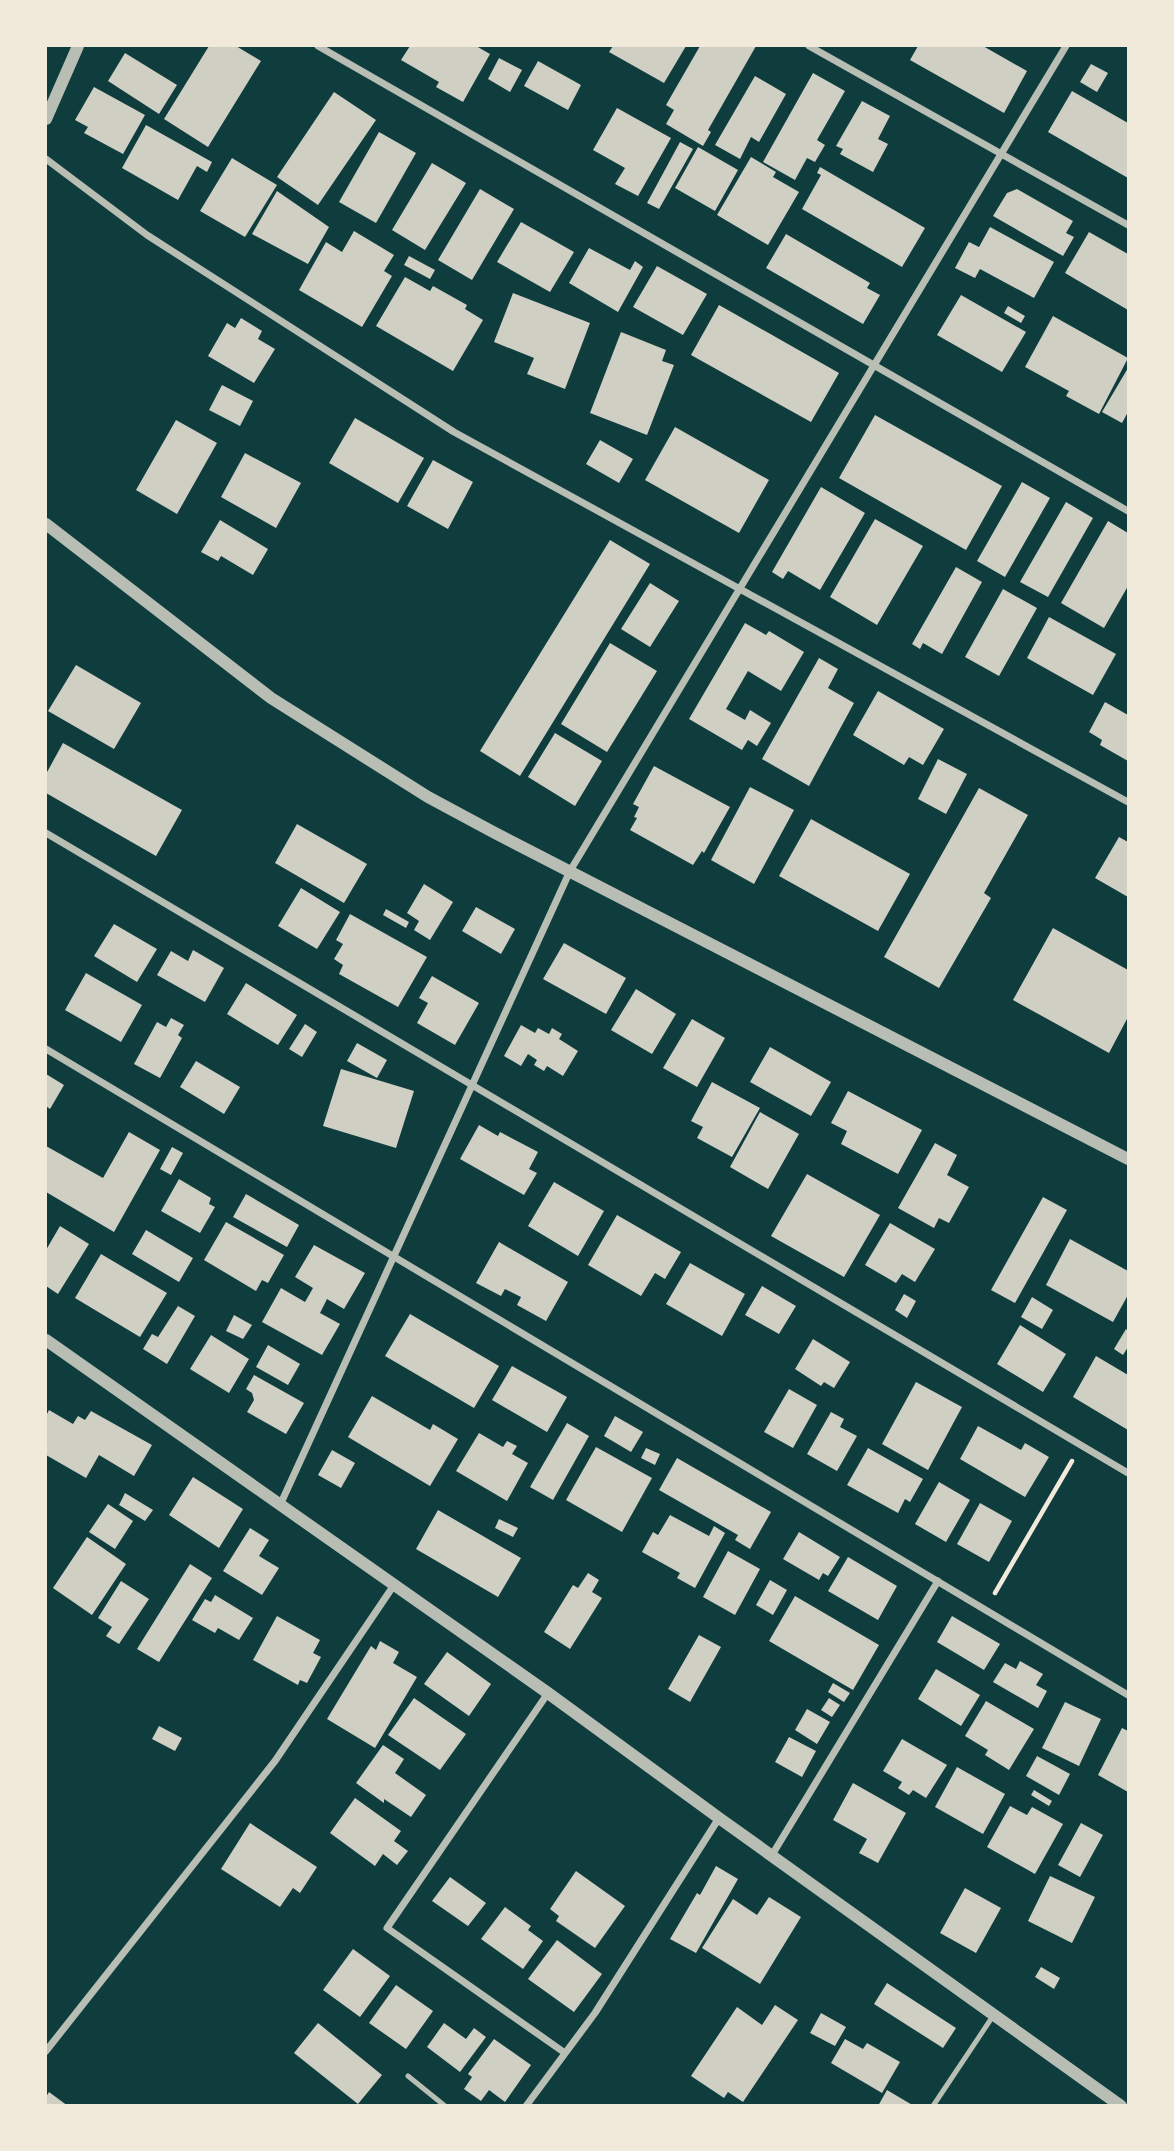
<svg xmlns="http://www.w3.org/2000/svg" width="1174" height="2151" viewBox="0 0 1174 2151" font-family="Literata,serif">
<style>
.building{fill:#cfcfc3}
.lines{fill:none;stroke-linecap:round;stroke-linejoin:round}
.path{stroke:#f1e9da;stroke-width:4.5}
.service{stroke:#b8beb3;stroke-width:5}
.minor{stroke:#b8beb3;stroke-width:7}
.tertiary{stroke:#b8beb3;stroke-width:12}
</style>
<rect width="100%" height="100%" fill="#0f3d3e"/>
<path class="building" d="M209,46H236L261,61L208,147L164,119Z
M410,46H476L490,54L463,102L436,87L439,82L401,60Z
M613,46H686L664,83L609,52Z
M700,46H756L708,130L711,132L703,146L666,124L674,110L666,105Z
M918,46H983L1027,71L1004,113L910,60Z
M125,53L177,85L159,114L108,81Z
M499,58L522,70L510,92L488,79Z
M538,61L581,85L568,110L524,86Z
M1091,64L1108,73L1097,92L1080,82Z
M813,73L845,91L817,140L825,145L815,162L807,158L795,180L763,162Z
M755,76L786,94L759,142L751,137L740,159L715,145Z
M94,87L145,115L123,154L84,133L88,127L75,120Z
M1072,91L1128,123V178L1048,132Z
M334,92L376,120L318,205L277,177Z
M862,101L890,116L878,139L888,144L873,172L840,154L843,149L836,146Z
M617,108L671,138L638,196L615,184L625,168L593,150Z
M146,125L212,162L207,172L197,166L178,200L122,168Z
M379,132L416,153L376,223L339,202Z
M680,142L693,149L659,209L647,203Z
M698,147L738,170L715,211L675,188Z
M751,157L776,172L773,177L799,192L768,245L717,215Z
M232,158L277,185L245,237L200,211Z
M432,163L466,183L425,250L392,230Z
M820,167L925,228L902,267L802,209L821,175L817,173Z
M480,189L514,209L472,280L438,260Z
M1017,189L1073,221L1066,233L1074,237L1063,256L993,216L1007,193Z
M277,191L329,227L308,264L252,234Z
M521,222L574,252L550,292L497,262Z
M990,227L1054,262L1034,298L980,269L975,278L955,268L969,242L979,247Z
M354,231L394,255L384,271L392,276L362,327L299,290L326,242L342,252Z
M1089,232L1128,254V310L1065,273Z
M786,234L870,283L867,288L880,295L863,324L766,268Z
M589,248L630,270L635,261L643,267L618,312L569,283Z
M409,256L435,270L430,279L404,265Z
M657,266L707,294L683,335L633,307Z
M405,277L430,291L433,286L467,305L465,309L483,320L453,371L376,326Z
M513,293L590,323L565,389L527,374L534,358L494,342Z
M961,295L1026,332L1002,372L937,335Z
M719,305L839,373L811,422L691,355Z
M1008,306L1025,316L1021,323L1004,313Z
M1053,316L1128,358L1099,414L1066,396L1069,391L1025,367Z
M241,318L262,331L258,339L275,349L254,383L208,356L227,323L235,328Z
M621,332L666,350L662,361L674,365L647,435L590,413Z
M1128,368V412L1122,423L1102,412Z
M222,385L253,401L240,426L209,410Z
M875,415L1002,486L966,550L839,478Z
M355,418L424,458L398,503L329,463Z
M176,420L217,443L177,514L136,490Z
M675,427L769,480L739,533L645,480Z
M600,440L633,459L619,483L586,464Z
M245,453L301,483L276,528L221,497Z
M433,460L473,482L448,529L407,506Z
M1022,482L1050,498L1005,577L977,561Z
M821,487L865,513L820,590L788,571L783,579L772,572Z
M1066,502L1093,518L1048,597L1020,582Z
M875,519L923,546L877,625L830,597Z
M220,520L268,549L253,575L221,556L218,561L201,552Z
M1108,521L1128,533V586L1104,628L1061,603Z
M610,540L650,564L520,776L480,751Z
M956,567L982,582L942,654L923,643L920,649L912,644Z
M650,583L679,601L650,647L621,629Z
M1003,589L1037,608L999,676L965,657Z
M1049,617L1116,654L1093,695L1027,658Z
M745,623L766,635L769,631L804,652L781,691L748,671L726,709L745,720L750,710L771,723L757,746L748,740L742,750L689,719Z
M610,643L657,671L607,752L561,724Z
M819,658L838,669L828,688L854,703L809,786L762,759Z
M76,665L141,703L114,749L48,711Z
M878,691L944,729L923,765L909,757L904,765L853,735Z
M1105,702L1128,715V761L1100,745L1102,740L1089,732Z
M555,733L602,761L575,806L528,777Z
M63,743L182,810L156,856L46,793V774Z
M938,759L967,774L946,814L918,799Z
M654,766L730,807L704,853L702,851L693,865L630,830L637,818L634,817L639,807L633,804Z
M750,787L794,810L754,884L711,860Z
M979,788L1028,815L984,893L991,898L939,988L884,957Z
M811,819L910,874L878,931L779,876Z
M297,824L367,864L344,903L275,863Z
M1119,837L1128,842V897L1095,878Z
M424,884L453,902L430,940L414,930L419,921L407,913Z
M301,888L340,912L317,949L278,926Z
M476,907L515,929L501,954L462,931Z
M386,909L409,922L406,928L383,915Z
M350,914L427,957L398,1007L339,974L343,965L334,959L343,944L336,940Z
M114,924L157,949L137,982L94,956Z
M1053,928L1128,970V1017L1109,1053L1013,1000Z
M564,943L626,978L606,1014L543,979Z
M193,950L224,968L205,1002L157,975L171,951L188,961Z
M86,973L142,1005L121,1042L65,1010Z
M432,976L479,1003L455,1045L417,1023L428,1003L419,998Z
M246,983L297,1015L278,1045L227,1014Z
M636,989L676,1014L652,1054L611,1030Z
M171,1018L184,1025L178,1035L182,1038L160,1078L134,1064L157,1022L166,1027Z
M692,1019L725,1038L697,1087L663,1068Z
M305,1024L317,1032L302,1057L289,1049Z
M521,1025L535,1033L538,1028L549,1034L552,1028L562,1034L559,1039L578,1051L563,1076L547,1066L544,1071L534,1065L537,1060L528,1054L521,1066L504,1056Z
M357,1043L387,1060L377,1078L347,1061Z
M770,1047L831,1082L811,1116L750,1082Z
M196,1061L240,1087L224,1114L180,1087Z
M341,1069L414,1091L396,1148L323,1126Z
M46,1074L64,1085L50,1109L46,1106Z
M712,1082L760,1108L732,1157L697,1138L703,1127L691,1121Z
M848,1091L922,1130L898,1174L841,1144L847,1131L831,1123Z
M760,1112L799,1134L768,1189L730,1167Z
M479,1125L498,1136L500,1132L538,1152L529,1169L537,1173L524,1195L460,1159Z
M129,1132L160,1150L114,1232L46,1192V1146L103,1178Z
M935,1143L957,1155L947,1175L969,1187L949,1223L939,1218L934,1228L898,1208Z
M172,1147L183,1153L171,1175L160,1169Z
M807,1174L880,1215L844,1277L771,1236Z
M179,1179L211,1198L209,1204L215,1207L200,1233L161,1211Z
M554,1182L604,1211L578,1256L528,1226Z
M246,1194L299,1225L287,1247L233,1217Z
M1043,1197L1067,1210L1015,1303L991,1290Z
M617,1215L681,1252L665,1279L655,1273L641,1296L588,1265Z
M226,1222L284,1255L268,1283L262,1280L256,1291L204,1260Z
M890,1223L935,1249L915,1282L902,1274L896,1283L865,1265Z
M60,1226L89,1244L58,1294L46,1286V1250Z
M146,1230L193,1258L179,1282L132,1254Z
M1070,1239L1128,1271V1295L1113,1322L1046,1285Z
M499,1242L568,1282L546,1321L517,1305L521,1297L505,1289L501,1296L476,1283Z
M314,1245L365,1273L344,1309L327,1299L320,1313L340,1324L322,1355L262,1322L281,1288L305,1302L313,1288L295,1277Z
M101,1254L167,1293L140,1337L75,1298Z
M690,1263L745,1294L722,1336L666,1304Z
M762,1286L796,1306L779,1334L745,1315Z
M904,1294L916,1301L907,1318L895,1310Z
M1032,1297L1053,1310L1042,1329L1021,1317Z
M178,1306L195,1316L167,1364L143,1349L152,1334L158,1337Z
M410,1314L499,1366L474,1408L385,1356Z
M234,1315L252,1325L243,1339L226,1331Z
M1020,1325L1066,1354L1043,1392L997,1364Z
M1126,1329L1128,1331V1347L1123,1355L1114,1349Z
M211,1335L249,1359L229,1393L190,1369Z
M813,1339L850,1362L834,1388L824,1382L821,1386L795,1369Z
M268,1345L300,1364L288,1385L256,1367Z
M1096,1356L1128,1375V1430L1073,1397Z
M512,1366L567,1397L547,1432L492,1400Z
M254,1375L304,1403L286,1434L247,1412L254,1400L252,1393L246,1389Z
M916,1382L962,1407L928,1470L882,1444Z
M789,1389L817,1405L793,1448L764,1432Z
M372,1396L430,1430L433,1424L458,1439L430,1486L348,1437Z
M49,1410L73,1424L78,1416L85,1420L91,1411L152,1445L134,1476L99,1455L86,1478L46,1455V1416Z
M831,1412L844,1419L840,1427L857,1436L837,1471L807,1454Z
M615,1416L643,1432L631,1452L604,1436Z
M567,1423L589,1436L553,1500L530,1487Z
M978,1426L1021,1450L1025,1443L1049,1457L1025,1497L960,1459Z
M479,1433L503,1447L507,1441L517,1446L512,1454L528,1463L507,1501L456,1471Z
M596,1447L652,1478L622,1532L566,1500Z
M646,1448L660,1454L655,1465L641,1458Z
M868,1448L923,1479L910,1502L905,1499L898,1513L847,1485Z
M332,1450L355,1463L341,1488L318,1475Z
M677,1458L771,1512L750,1549L735,1540L738,1535L659,1490Z
M193,1477L243,1509L219,1548L169,1515Z
M939,1482L970,1500L946,1542L915,1524Z
M125,1493L153,1510L145,1521L119,1505Z
M980,1503L1012,1521L989,1562L957,1544Z
M108,1504L133,1521L115,1549L89,1532Z
M438,1510L521,1558L498,1597L416,1549Z
M670,1515L709,1536L714,1526L725,1533L695,1588L677,1578L680,1573L642,1552L653,1532L658,1535Z
M499,1519L518,1528L513,1537L495,1528Z
M250,1528L269,1540L259,1556L279,1568L262,1595L223,1571Z
M799,1532L840,1557L828,1576L823,1573L819,1580L783,1559Z
M87,1537L126,1564L92,1615L53,1588Z
M728,1551L760,1569L735,1615L703,1597Z
M848,1557L897,1586L878,1620L828,1591Z
M190,1564L212,1578L159,1662L137,1649Z
M588,1573L599,1580L592,1592L602,1598L570,1649L544,1632L573,1585L578,1588Z
M770,1580L787,1590L773,1615L756,1605Z
M121,1581L149,1599L119,1644L106,1636L112,1627L98,1618Z
M215,1595L253,1618L239,1640L218,1628L215,1633L192,1620L205,1599L211,1602Z
M795,1596L879,1645L853,1690L769,1641Z
M277,1616L320,1640L313,1653L321,1657L307,1683L300,1680L298,1685L253,1660Z
M952,1616L1000,1644L984,1670L937,1642Z
M699,1635L721,1647L690,1702L668,1689Z
M380,1641L399,1652L393,1663L417,1677L375,1748L327,1719L371,1646L376,1650Z
M447,1652L491,1684L469,1716L424,1684Z
M1020,1661L1043,1674L1036,1685L1047,1691L1038,1708L993,1682L1005,1663L1016,1669Z
M936,1669L980,1695L961,1726L918,1699Z
M833,1683L850,1693L844,1702L828,1692Z
M414,1698L466,1734L440,1770L388,1735Z
M829,1698L840,1705L832,1717L821,1710Z
M986,1701L1034,1729L1009,1770L985,1755L988,1750L965,1736Z
M1065,1702L1101,1719L1079,1766L1042,1748Z
M807,1709L830,1722L817,1744L795,1730Z
M159,1726L182,1738L175,1751L152,1739Z
M1122,1728L1128,1731V1792L1098,1775Z
M789,1737L816,1751L802,1777L775,1762Z
M902,1739L947,1765L926,1798L913,1790L909,1795L898,1788L902,1782L883,1771Z
M383,1745L404,1759L395,1773L426,1795L411,1817L384,1799V1803L356,1783Z
M1037,1756L1070,1774L1059,1795L1026,1776Z
M957,1767L1005,1794L983,1834L935,1807Z
M853,1783L906,1813L878,1863L859,1853L867,1839L833,1820Z
M1034,1790L1052,1801L1049,1806L1031,1795Z
M355,1798L401,1831L394,1841L408,1851L397,1865L383,1854L375,1866L330,1833Z
M1010,1806L1027,1815L1032,1807L1063,1824L1035,1874L987,1847Z
M250,1823L317,1867L300,1893L293,1888L280,1907L221,1869Z
M1081,1823L1103,1835L1080,1877L1058,1865Z
M716,1866L738,1879L696,1953L670,1939L697,1893L700,1895Z
M576,1871L625,1906L595,1948L556,1921L559,1916L550,1909Z
M1050,1876L1095,1897L1072,1943L1028,1921Z
M450,1877L486,1903L468,1926L432,1901Z
M965,1888L1001,1908L976,1953L940,1933Z
M769,1897L801,1917L760,1984L702,1948L733,1899L757,1915Z
M505,1907L531,1926L528,1930L543,1941L523,1969L481,1939Z
M557,1940L602,1974L574,2012L528,1979Z
M353,1949L390,1976L360,2017L323,1990Z
M1041,1967L1060,1978L1054,1989L1035,1977Z
M887,1983L956,2028L943,2048L874,2004Z
M396,1985L433,2011L406,2049L369,2023Z
M775,2005L798,2020L743,2102L728,2092L724,2098L691,2076L737,2007L762,2025Z
M821,2013L846,2027L835,2046L810,2033Z
M318,2023L382,2075L358,2104L294,2053Z
M444,2023L466,2039L474,2028L486,2037L460,2072L427,2047Z
M494,2039L531,2065L505,2102L489,2090L481,2101L464,2089L472,2077L468,2074Z
M845,2039L863,2049L867,2043L900,2062L882,2093L831,2063Z
M887,2090L914,2106H878Z
M49,2092L68,2106H46V2097Z"/>
<g class="lines">
<path class="path" d="M995,1593L1072,1461"/>
<path class="service" d="M408,2076L445,2106
M933,2106L993,2016"/>
<path class="minor" d="M318,46L1128,511
M809,46L1128,225
M46,159L147,235L454,432L1128,802
M46,833L1128,1473
M46,1049L1128,1695
M281,1503L570,871L1066,46
M548,1693L387,1928L565,2053
M772,1855L938,1581
M46,2051L275,1761L394,1585
M526,2106L595,2013L719,1818"/>
<path class="tertiary" d="M46,119L78,46
M46,524L271,698L428,797L495,833L1128,1159
M46,1340L548,1693L719,1818L1121,2106"/>
</g>
<rect width="1174" height="2151" fill="none" stroke="#f1e9da" stroke-width="94"/>
</svg>
